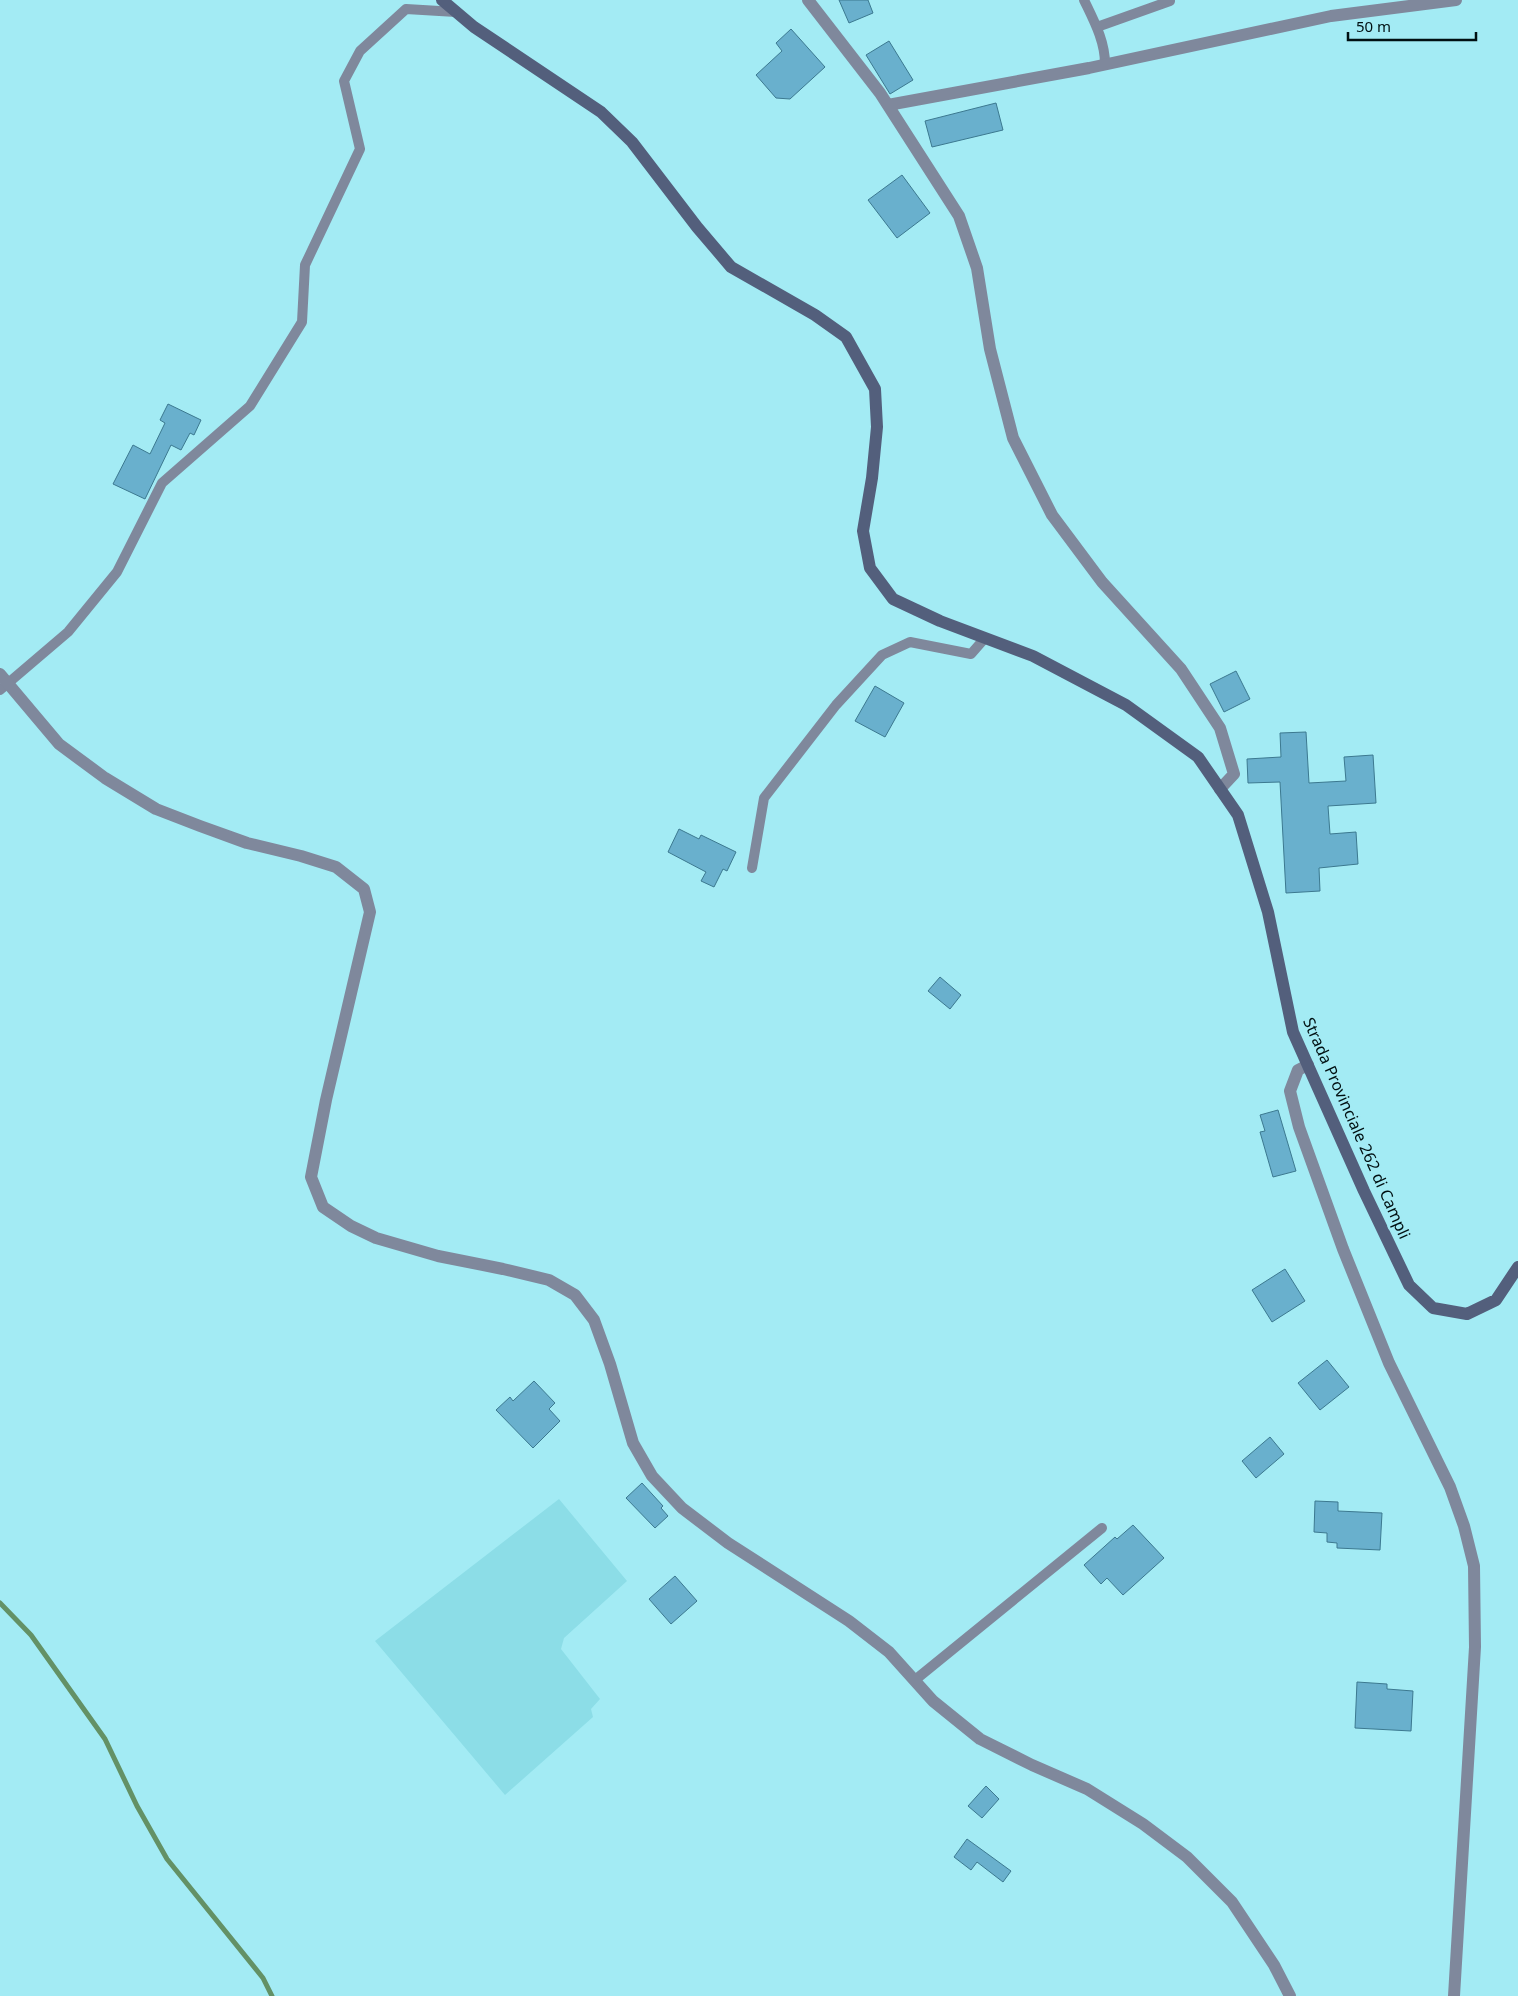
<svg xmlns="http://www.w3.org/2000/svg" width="1518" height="1996" viewBox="0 0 1518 1996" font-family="'Noto Sans',sans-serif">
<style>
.built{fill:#8cdde7}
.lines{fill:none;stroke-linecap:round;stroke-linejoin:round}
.stream{stroke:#639166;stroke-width:5}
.building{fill:#69b0cd;stroke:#3c7990}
.service{stroke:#7f889c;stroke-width:10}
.minor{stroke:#7f889c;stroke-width:12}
.tertiary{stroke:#7f889c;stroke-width:12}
.secondary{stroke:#535f7c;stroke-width:12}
.labels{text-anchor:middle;stroke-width:5;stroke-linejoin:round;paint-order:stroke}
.street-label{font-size:16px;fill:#001012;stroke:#a3ebf4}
</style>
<rect width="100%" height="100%" fill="#a3ebf4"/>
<path class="built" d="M559,1499L627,1581L564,1638L561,1649L600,1699L591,1709L593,1717L505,1795L375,1641Z"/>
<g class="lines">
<path class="stream" d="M0,1603L31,1635L105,1739L137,1806L167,1859L263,1978L272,1996"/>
</g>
<path class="building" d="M839,0H868L873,13L849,23Z
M791,29L825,67L790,99L776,98L756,75L782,51L776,43Z
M889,41L913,80L890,94L866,55Z
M996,103L1003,130L932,147L925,121Z
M902,175L930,213L897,238L868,200Z
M168,404L201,420L194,435L190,433L181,450L171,445L145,499L113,484L133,445L150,454L165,423L160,420Z
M1236,671L1250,699L1224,712L1210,684Z
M875,686L904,703L885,737L855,721Z
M1306,732L1309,783L1346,781L1344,757L1373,755L1376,803L1328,806L1330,834L1356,832L1358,864L1319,868L1320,891L1286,893L1280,782L1248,783L1247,759L1281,757L1280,733Z
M679,829L699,839L701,835L736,852L727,871L723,869L714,887L701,881L706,872L668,852Z
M940,977L961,995L950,1009L928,991Z
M1278,1110L1296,1171L1273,1177L1260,1132L1265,1131L1260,1115Z
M1285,1269L1305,1301L1272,1322L1252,1290Z
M1327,1360L1349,1387L1320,1410L1298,1383Z
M534,1381L555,1403L549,1409L560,1421L533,1448L496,1410L510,1397L513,1401Z
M1270,1437L1284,1454L1256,1478L1242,1461Z
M642,1483L663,1506L661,1508L668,1516L655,1528L626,1498Z
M1315,1501L1338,1502V1511L1382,1513L1380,1550L1337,1548V1543L1327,1542V1533L1314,1532Z
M1133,1525L1164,1558L1123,1595L1107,1578L1101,1584L1084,1565L1115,1537L1117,1539Z
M675,1576L697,1601L671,1624L649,1599Z
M1357,1682L1387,1684V1689L1413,1691L1411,1731L1355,1728Z
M986,1786L999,1799L982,1818L968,1806Z
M967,1839L1011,1871L1003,1882L977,1862L971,1870L954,1857Z"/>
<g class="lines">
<path class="service" d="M1084,0C1094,21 1105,41 1105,64
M1097,27L1170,1
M0,690L68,632L117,572L162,483L250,406L302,322L305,265L360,149L344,81L360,51L406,9L456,12
M752,868L764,798L836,705L882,655L910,642L971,654L985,638
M915,1680L1102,1528"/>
<path class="minor" d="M808,0L880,93L959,216L977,268L990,349L1013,438L1052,515L1102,582L1181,669L1220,728L1234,774L1220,789
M888,105L1089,68L1331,16L1456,0
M0,674L59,744L105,778L156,809L200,826L247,843L301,856L336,867L364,889L370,912L326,1100L311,1177L323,1207L351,1226L376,1238L438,1256L503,1269L549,1280L575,1295L594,1320L610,1364L633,1443L652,1476L682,1508L728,1543L849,1621L889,1652L933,1701L980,1739L1032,1765L1087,1789L1143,1824L1187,1857L1232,1902L1274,1965L1290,1996"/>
<path class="tertiary" d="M1308,1065L1298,1070L1290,1091L1299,1127L1343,1249L1389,1363L1450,1487L1464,1526L1474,1566L1475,1647L1454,1996"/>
<path class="secondary" d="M442,0L474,27L601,112L632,142L697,227L731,267L815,315L846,337L875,389L877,427L872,478L863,531L870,568L893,599L940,621L1033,656L1126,705L1198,757L1238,815L1268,912L1293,1032L1364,1191L1409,1285L1433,1308L1467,1314L1496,1300L1518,1267"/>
</g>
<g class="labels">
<g class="street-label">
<text transform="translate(1357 1128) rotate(66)" y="6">Strada Provinciale 262 di Campli</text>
</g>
</g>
<path d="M1348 32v8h128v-8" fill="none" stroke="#001012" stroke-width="2.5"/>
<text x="1356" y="32" font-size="15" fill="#001012" stroke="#a3ebf4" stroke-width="4" paint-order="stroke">50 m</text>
</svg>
